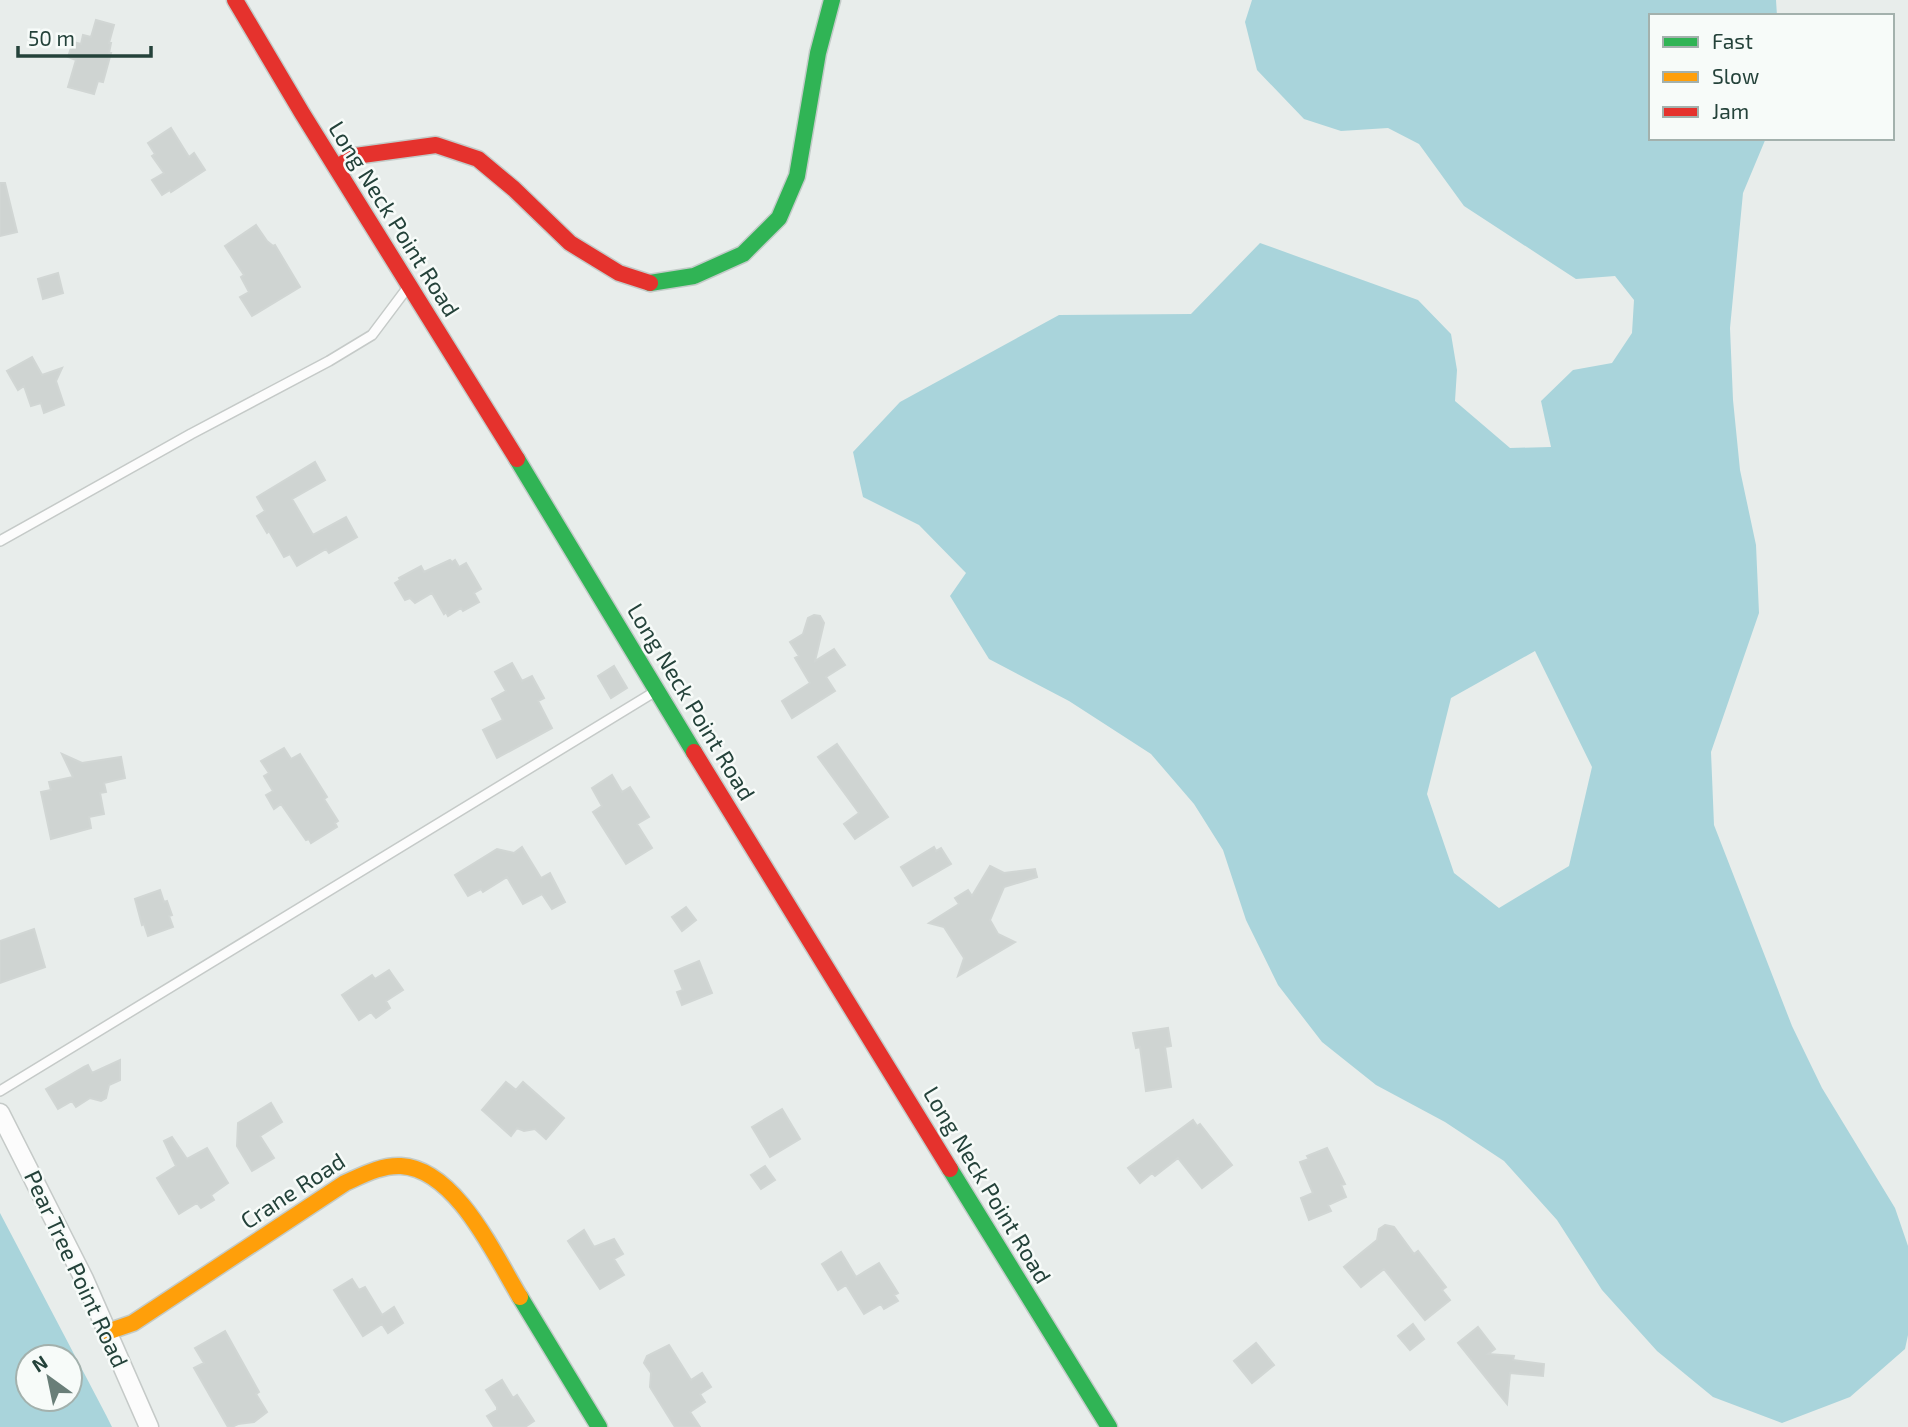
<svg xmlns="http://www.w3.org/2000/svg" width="1908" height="1427" viewBox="0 0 1908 1427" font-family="'Exo 2',sans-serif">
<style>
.water{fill:#a9d4db;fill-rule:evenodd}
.building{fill:#cfd4d2;stroke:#d1d6d4;stroke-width:2}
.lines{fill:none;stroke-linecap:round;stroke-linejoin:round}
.lane-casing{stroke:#c5cac8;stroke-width:12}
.street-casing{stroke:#c5cac8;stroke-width:21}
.fast-casing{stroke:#c3cbc8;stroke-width:19}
.slow-casing{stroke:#c3cbc8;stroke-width:19}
.jam-casing{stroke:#c3cbc8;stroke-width:19}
.lane{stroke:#fcfcfc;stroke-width:9}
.street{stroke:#fcfcfc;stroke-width:18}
.fast{stroke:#30b455;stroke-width:16}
.slow{stroke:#ff9f0a;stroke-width:16}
.jam{stroke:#e5322d;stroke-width:16}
.labels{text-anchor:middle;stroke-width:5;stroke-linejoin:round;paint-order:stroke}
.street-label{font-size:23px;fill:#24423a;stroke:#f7fbf9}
</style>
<rect width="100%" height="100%" fill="#e8edeb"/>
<path class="water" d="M1252,0H1776L1777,16H1651V138H1766L1743,193L1730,328L1733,400L1740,470L1756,545L1759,613L1711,752L1714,825L1792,1026L1822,1088L1895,1208L1908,1246V1335L1905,1349L1850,1397L1782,1423L1713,1397L1657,1351L1602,1290L1557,1220L1504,1161L1445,1122L1376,1085L1322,1042L1278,985L1246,920L1223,850L1194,804L1151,754L1069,701L989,659L950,596L966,573L919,525L863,497L853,452L900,402L1059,315L1191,314L1260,243L1418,300L1451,334L1457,370L1455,401L1510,448L1551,447L1541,401L1573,370L1612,363L1632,333L1634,300L1615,276L1576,279L1464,206L1419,144L1388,128L1341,131L1304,119L1257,70L1245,22ZM1535,651L1592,767L1569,866L1499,908L1454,873L1427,794L1451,698Z
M0,1213L106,1415L112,1427H0ZM28,1357H70V1399H28Z"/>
<path class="building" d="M96,20L114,25L109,43H111L109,53H111L103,82L98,81L94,94L68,87L76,60L68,57L73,42L81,44L83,35L91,37Z
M171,128L189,157L194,153L205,170L171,192L170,190L162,195L152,180L164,173L152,156L155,154L148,143Z
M0,183H5L17,232L0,236Z
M256,225L267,241L273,246L275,245L300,287L252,316L240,297L249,292L241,277L244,275L225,246Z
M58,273L63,293L43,299L38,279Z
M32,357L42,375L62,368L56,381L64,405L44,413L41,403L31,406L24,386L18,390L7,371Z
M315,462L325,480L292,499L313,535L346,517L357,537L329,553L326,549L297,566L290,554L284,557L269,531L267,533L257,516L265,511L257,497Z
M450,560L452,562L455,560L459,567L466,563L481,589L474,593L479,602L463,611L461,608L448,616L446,612L444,614L432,593L415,603L410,598L405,600L395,583L400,580L399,578L421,566L424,572Z
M814,615L820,616L824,623L815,661L834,649L845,665L826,677L835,691L792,718L782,701L810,683L795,658L799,656L790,642L803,634L808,618Z
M512,663L522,681L532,676L544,698L538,701L552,728L497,758L483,730L503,720L492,699L506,691L495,672Z
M614,666L627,688L611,698L598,676Z
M837,744L888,817L855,839L844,824L859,813L818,757Z
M284,748L291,759L300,754L327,797L324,799L338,821L335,823L337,827L311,843L309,839L306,840L281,804L274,809L266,795L273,791L264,776L269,773L261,761Z
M62,754L82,763L121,757L125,778L104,783L106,792L100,793L104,814L89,817L91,828L51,839L41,792L51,790L49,782L73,777Z
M612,775L622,792L630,787L649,817L637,824L652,848L626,864L593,812L602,806L592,788Z
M522,847L541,878L550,873L565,902L552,909L542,894L523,904L507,877L483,892L481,889L468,896L455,875L497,849L514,853Z
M934,847L936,851L941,848L951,864L913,886L901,867Z
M990,866L1004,873L1035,869L1037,877L1004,887L990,920L998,934L1015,942L958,976L964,958L944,927L929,923L959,904L955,898L968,890L972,896Z
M160,890L164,902L167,901L172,915L169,916L173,927L148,936L144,924L142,925L135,899Z
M686,907L696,920L682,931L672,917Z
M34,929L45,967L0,983V941Z
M699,961L712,993L682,1005L677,992L683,990L675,971Z
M389,970L403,990L386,1001L390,1008L376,1018L371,1012L359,1020L342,995L372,975L375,979Z
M1168,1028L1171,1046L1165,1047L1171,1087L1146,1091L1140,1047L1136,1048L1133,1033Z
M120,1060V1080L109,1085L106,1098L101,1101L90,1098L76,1107L72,1101L58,1109L46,1089L84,1067L88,1065L92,1073Z
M506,1082L516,1090L523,1082L564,1118L546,1139L535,1129L524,1131L517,1128L511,1136L482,1110Z
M271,1103L282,1122L260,1136L274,1158L252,1171L237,1146L238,1123Z
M782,1109L800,1139L770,1157L752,1127Z
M1193,1120L1197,1126L1200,1124L1232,1165L1202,1188L1178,1158L1155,1176L1152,1173L1140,1183L1128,1168Z
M172,1137L187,1159L207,1148L228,1183L211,1195L214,1200L201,1208L197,1203L179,1214L157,1178L176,1166L164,1141Z
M1327,1148L1345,1184L1341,1185L1346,1197L1328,1205L1331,1211L1309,1220L1301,1198L1313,1193L1300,1162L1309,1159L1307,1156Z
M765,1166L775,1180L761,1189L751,1175Z
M1385,1225L1394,1227L1414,1254L1418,1251L1446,1287L1442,1290L1450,1300L1425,1320L1384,1269L1361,1287L1344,1267L1377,1240L1379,1229Z
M584,1230L594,1247L614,1239L623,1254L614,1259L624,1275L600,1289L568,1241Z
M841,1252L856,1277L879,1263L898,1293L894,1295L898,1301L884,1309L881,1304L864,1314L846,1285L838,1290L822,1264Z
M352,1279L359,1290L365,1287L382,1315L394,1307L403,1323L388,1333L382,1324L363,1336L334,1290Z
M1413,1324L1424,1339L1410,1350L1398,1336Z
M1478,1327L1495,1349L1488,1354L1514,1356L1513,1360L1544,1364L1543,1376L1510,1373L1507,1404L1458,1343Z
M225,1331L259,1392L256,1394L267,1412L254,1422L238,1424L232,1427H228L194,1368L204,1363L195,1348Z
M1256,1343L1274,1365L1252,1383L1234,1361Z
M669,1345L691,1380L702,1373L711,1387L700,1394L705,1402L690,1412L700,1427H675L650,1387L651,1373L644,1363L647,1356Z
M502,1380L513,1398L517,1395L534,1421L525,1427H494L487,1416L497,1410V1407L486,1390Z"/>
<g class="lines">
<g class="lane-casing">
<path id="lane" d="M0,541L191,434L329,361L372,335L408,287
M0,1091L656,691"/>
</g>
<g class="street-casing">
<path id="street" d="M0,1113L84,1279L149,1427"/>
</g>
<g class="fast-casing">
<path id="fast" d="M650,283L694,276L743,254L779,218L797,176L818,53L832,0
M517,459L694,752
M950,1169L1109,1427
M520,1297L599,1427"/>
</g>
<g class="slow-casing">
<path id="slow" d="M107,1332L133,1323L345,1183C363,1175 381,1165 401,1166C456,1169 495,1256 520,1297"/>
</g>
<g class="jam-casing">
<path id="jam" d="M235,0L302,113L517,459
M337,167L355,156L436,145L478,159L514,189L570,243L619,273L650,283
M694,752L950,1169"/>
</g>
<use href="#lane" class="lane"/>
<use href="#street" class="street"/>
<use href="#fast" class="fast"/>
<use href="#slow" class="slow"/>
<use href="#jam" class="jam"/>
</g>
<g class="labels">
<g class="street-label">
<text transform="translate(394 219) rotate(58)" y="8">Long Neck Point Road</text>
<text transform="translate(691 702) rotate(59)" y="8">Long Neck Point Road</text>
<text transform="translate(987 1185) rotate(59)" y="8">Long Neck Point Road</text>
<text transform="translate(293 1191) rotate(-33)" y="8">Crane Road</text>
<text transform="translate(76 1269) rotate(65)" y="8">Pear Tree Point Road</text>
</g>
</g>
<rect x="1649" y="14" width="245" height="126" fill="#f7fbf9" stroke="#a3b1ad" stroke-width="2"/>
<rect x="1663" y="37" width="35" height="10" fill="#30b455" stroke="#a3b1ad" stroke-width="2"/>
<text x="1712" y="49" font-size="21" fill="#24423a">Fast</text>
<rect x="1663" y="72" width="35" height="10" fill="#ff9f0a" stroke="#a3b1ad" stroke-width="2"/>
<text x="1712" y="84" font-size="21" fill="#24423a">Slow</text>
<rect x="1663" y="107" width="35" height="10" fill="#e5322d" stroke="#a3b1ad" stroke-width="2"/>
<text x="1712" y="119" font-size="21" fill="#24423a">Jam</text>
<g transform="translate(49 1378) rotate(327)"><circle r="33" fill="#f7fbf9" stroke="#a3b1ad" stroke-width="2"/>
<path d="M0-5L12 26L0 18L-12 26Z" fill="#697e78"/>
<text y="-10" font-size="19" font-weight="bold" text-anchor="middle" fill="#24423a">N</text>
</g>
<path d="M18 46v10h133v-10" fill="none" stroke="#24423a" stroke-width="3.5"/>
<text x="28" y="46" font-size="21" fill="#24423a" stroke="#f7fbf9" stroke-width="5" paint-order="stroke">50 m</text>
</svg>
